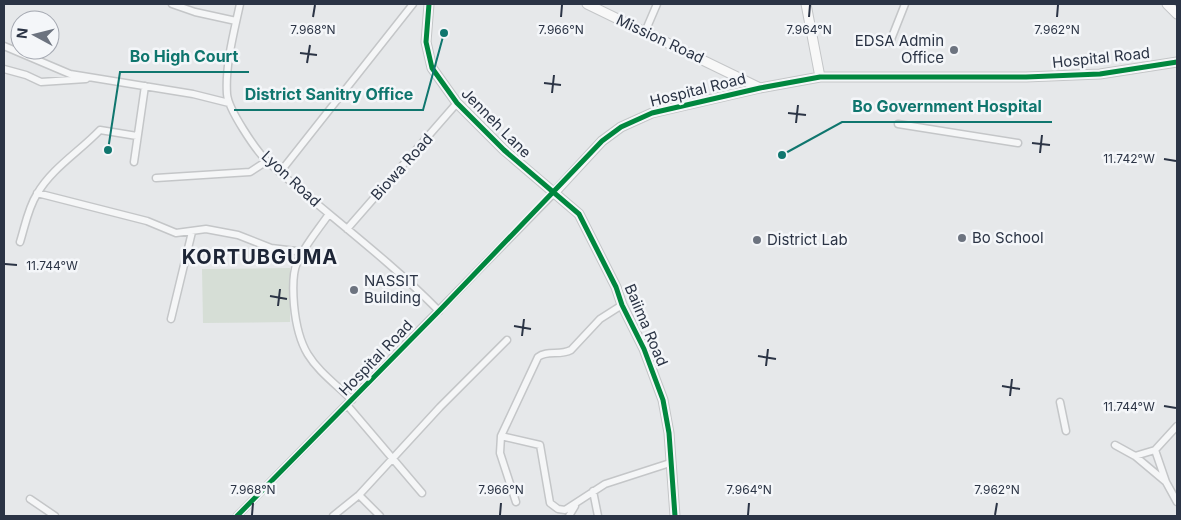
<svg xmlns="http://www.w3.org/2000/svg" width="1181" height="520" viewBox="0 0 1181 520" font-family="Inter,sans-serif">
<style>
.green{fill:#d6ded6}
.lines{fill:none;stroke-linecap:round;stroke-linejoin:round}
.street-casing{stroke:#c4c6c8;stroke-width:9}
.secondary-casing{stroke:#c4c6c8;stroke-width:11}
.street{stroke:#f5f6f7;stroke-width:6}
.secondary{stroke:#f8f8f8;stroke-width:9}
.cycleway-casing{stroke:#f4f6f9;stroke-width:8}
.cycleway{stroke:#00873e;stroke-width:5}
.ticks{fill:none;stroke:#2b3445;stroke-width:2}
.poi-dot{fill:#6c737f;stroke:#f4f6f9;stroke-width:2}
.labels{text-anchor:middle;stroke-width:5;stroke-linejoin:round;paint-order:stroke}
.street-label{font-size:15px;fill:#2b3445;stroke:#f4f6f9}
.poi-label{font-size:15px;fill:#2b3445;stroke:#f4f6f9;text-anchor:start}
.district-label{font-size:20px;font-weight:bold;letter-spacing:1px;fill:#1d2536;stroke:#f4f6f9}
.ticks-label{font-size:12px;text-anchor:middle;fill:#2b3445;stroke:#f4f6f9;stroke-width:5;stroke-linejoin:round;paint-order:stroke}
.leader{fill:none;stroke:#0f766e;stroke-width:2}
.callout-dot{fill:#0f766e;stroke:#f4f6f9;stroke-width:2}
.callout-label{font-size:16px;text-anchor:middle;font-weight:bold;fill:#0f766e;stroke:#f4f6f9;stroke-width:5;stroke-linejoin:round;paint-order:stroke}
</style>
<rect width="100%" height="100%" fill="#e6e8ea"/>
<path class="green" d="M290,268V322L203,323L202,269Z"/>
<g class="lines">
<g class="street-casing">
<path id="street" d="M172,4L195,12L236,21
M240,4C234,32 225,65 227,94C228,109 256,151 268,162C324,212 386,257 439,311
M645,32L657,4
M890,42L905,4
M4,46L70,74L193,94L229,103
M4,69L26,75L41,82L86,79
M898,124L1018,143
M134,162L145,86
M281,171L413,4
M156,178L250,172L267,161
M37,193L147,221L176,233L206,229L238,235L271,248L304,252
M329,214C318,230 304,246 297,263C292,274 293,293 294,305C299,358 316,366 352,400
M347,229L457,103
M20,242C25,226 28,208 37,194C52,168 79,152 100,130L137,136
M171,319L192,232
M1060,402L1066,431
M347,405L422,493
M501,436L540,445L550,503L558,509L565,510L605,484L670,463
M1115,445L1135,456L1166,482
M1155,450L1166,482L1177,502
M1135,456L1155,450L1177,426
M593,491L598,516
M359,495L380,516
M30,499L55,516
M516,502L500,453L501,436L538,357C547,350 560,356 571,350L600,319L622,305
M237,516L553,194
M333,516L359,495L440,407L507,340
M569,516L575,506"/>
</g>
<g class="secondary-casing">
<path id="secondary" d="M429,4L426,42L432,68L457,103L504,150L579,214L616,287L622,305L644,349L663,400L669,433L675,516
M587,4L760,88
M806,4L820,77
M1167,4L1177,14
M553,194L602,141L621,127L652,113L760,88L820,77H1026L1100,74L1177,62"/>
</g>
<use href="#street" class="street"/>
<use href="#secondary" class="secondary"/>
<g class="cycleway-casing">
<path id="cycleway" d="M429,4L426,42L432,68L457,103L504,150L579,214L616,287L622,305L644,349L663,400L669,433L675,516
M237,516L439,311L602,141L621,127L652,113L760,88L820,77H1026L1100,74L1177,62"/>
</g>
<use href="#cycleway" class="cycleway"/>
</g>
<path class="ticks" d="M313,17L315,5M561,17L562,5M809,17L810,5M1057,17L1058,5M300,53L317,55M307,63L310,45M544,83L561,85M552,93L554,75M788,113L806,115M796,123L798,105M1032,143L1050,145M1040,153L1042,135M1164,159L1176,161M5,264L17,265M270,296L287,299M278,306L280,289M514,326L531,329M522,336L524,319M758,356L776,359M766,366L768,349M1002,386L1020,389M1010,396L1012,379M1164,406L1176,408M252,515L253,503M500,515L501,503M748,515L749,503M995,515L997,503"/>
<g class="poi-dot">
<circle cx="954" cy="50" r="5"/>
<circle cx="962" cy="238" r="5"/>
<circle cx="757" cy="240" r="5"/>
<circle cx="354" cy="290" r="5"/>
</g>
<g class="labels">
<g class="street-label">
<text transform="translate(660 39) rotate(25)" y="5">Mission Road</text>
<text transform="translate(1101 58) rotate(-6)" y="5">Hospital Road</text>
<text transform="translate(698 90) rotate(-14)" y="5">Hospital Road</text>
<text transform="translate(496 123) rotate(45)" y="5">Jenneh Lane</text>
<text transform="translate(402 167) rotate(-48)" y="5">Biowa Road</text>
<text transform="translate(291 179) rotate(43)" y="5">Lyon Road</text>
<text transform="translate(646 325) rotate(67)" y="5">Baiima Road</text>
<text transform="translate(376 358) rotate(-46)" y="5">Hospital Road</text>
</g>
<g class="poi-label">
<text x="944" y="46" text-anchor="end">EDSA Admin<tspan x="944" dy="17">Office</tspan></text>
<text x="972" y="243">Bo School</text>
<text x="767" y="245">District Lab</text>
<text x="364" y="286">NASSIT<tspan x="364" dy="17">Building</tspan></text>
</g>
<g class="district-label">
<text x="260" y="264">KORTUBGUMA</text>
</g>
</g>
<g class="ticks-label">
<text x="313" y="34">7.968°N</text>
<text x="561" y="34">7.966°N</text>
<text x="809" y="34">7.964°N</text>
<text x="1057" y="34">7.962°N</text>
<text x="1129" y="163">11.742°W</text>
<text x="52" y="270">11.744°W</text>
<text x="1129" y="411">11.744°W</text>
<text x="253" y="494">7.968°N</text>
<text x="501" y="494">7.966°N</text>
<text x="749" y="494">7.964°N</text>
<text x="997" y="494">7.962°N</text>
</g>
<path class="leader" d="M108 150L120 72H249M444 33L423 110H234M782 155L842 122H1052"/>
<g class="callout-dot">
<circle cx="108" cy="150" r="5"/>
<circle cx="444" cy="33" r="5"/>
<circle cx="782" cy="155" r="5"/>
</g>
<g class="callout-label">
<text x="184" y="62">Bo High Court</text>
<text x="329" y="100">District Sanitry Office</text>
<text x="947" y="112">Bo Government Hospital</text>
</g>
<rect width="1181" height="520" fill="none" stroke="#2b3445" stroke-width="10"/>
<g transform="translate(35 35) rotate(277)"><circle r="24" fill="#f4f6f9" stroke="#a4a8b1"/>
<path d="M0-4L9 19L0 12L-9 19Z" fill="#6c737f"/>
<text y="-8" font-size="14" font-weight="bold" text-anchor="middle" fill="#2b3445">N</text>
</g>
</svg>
